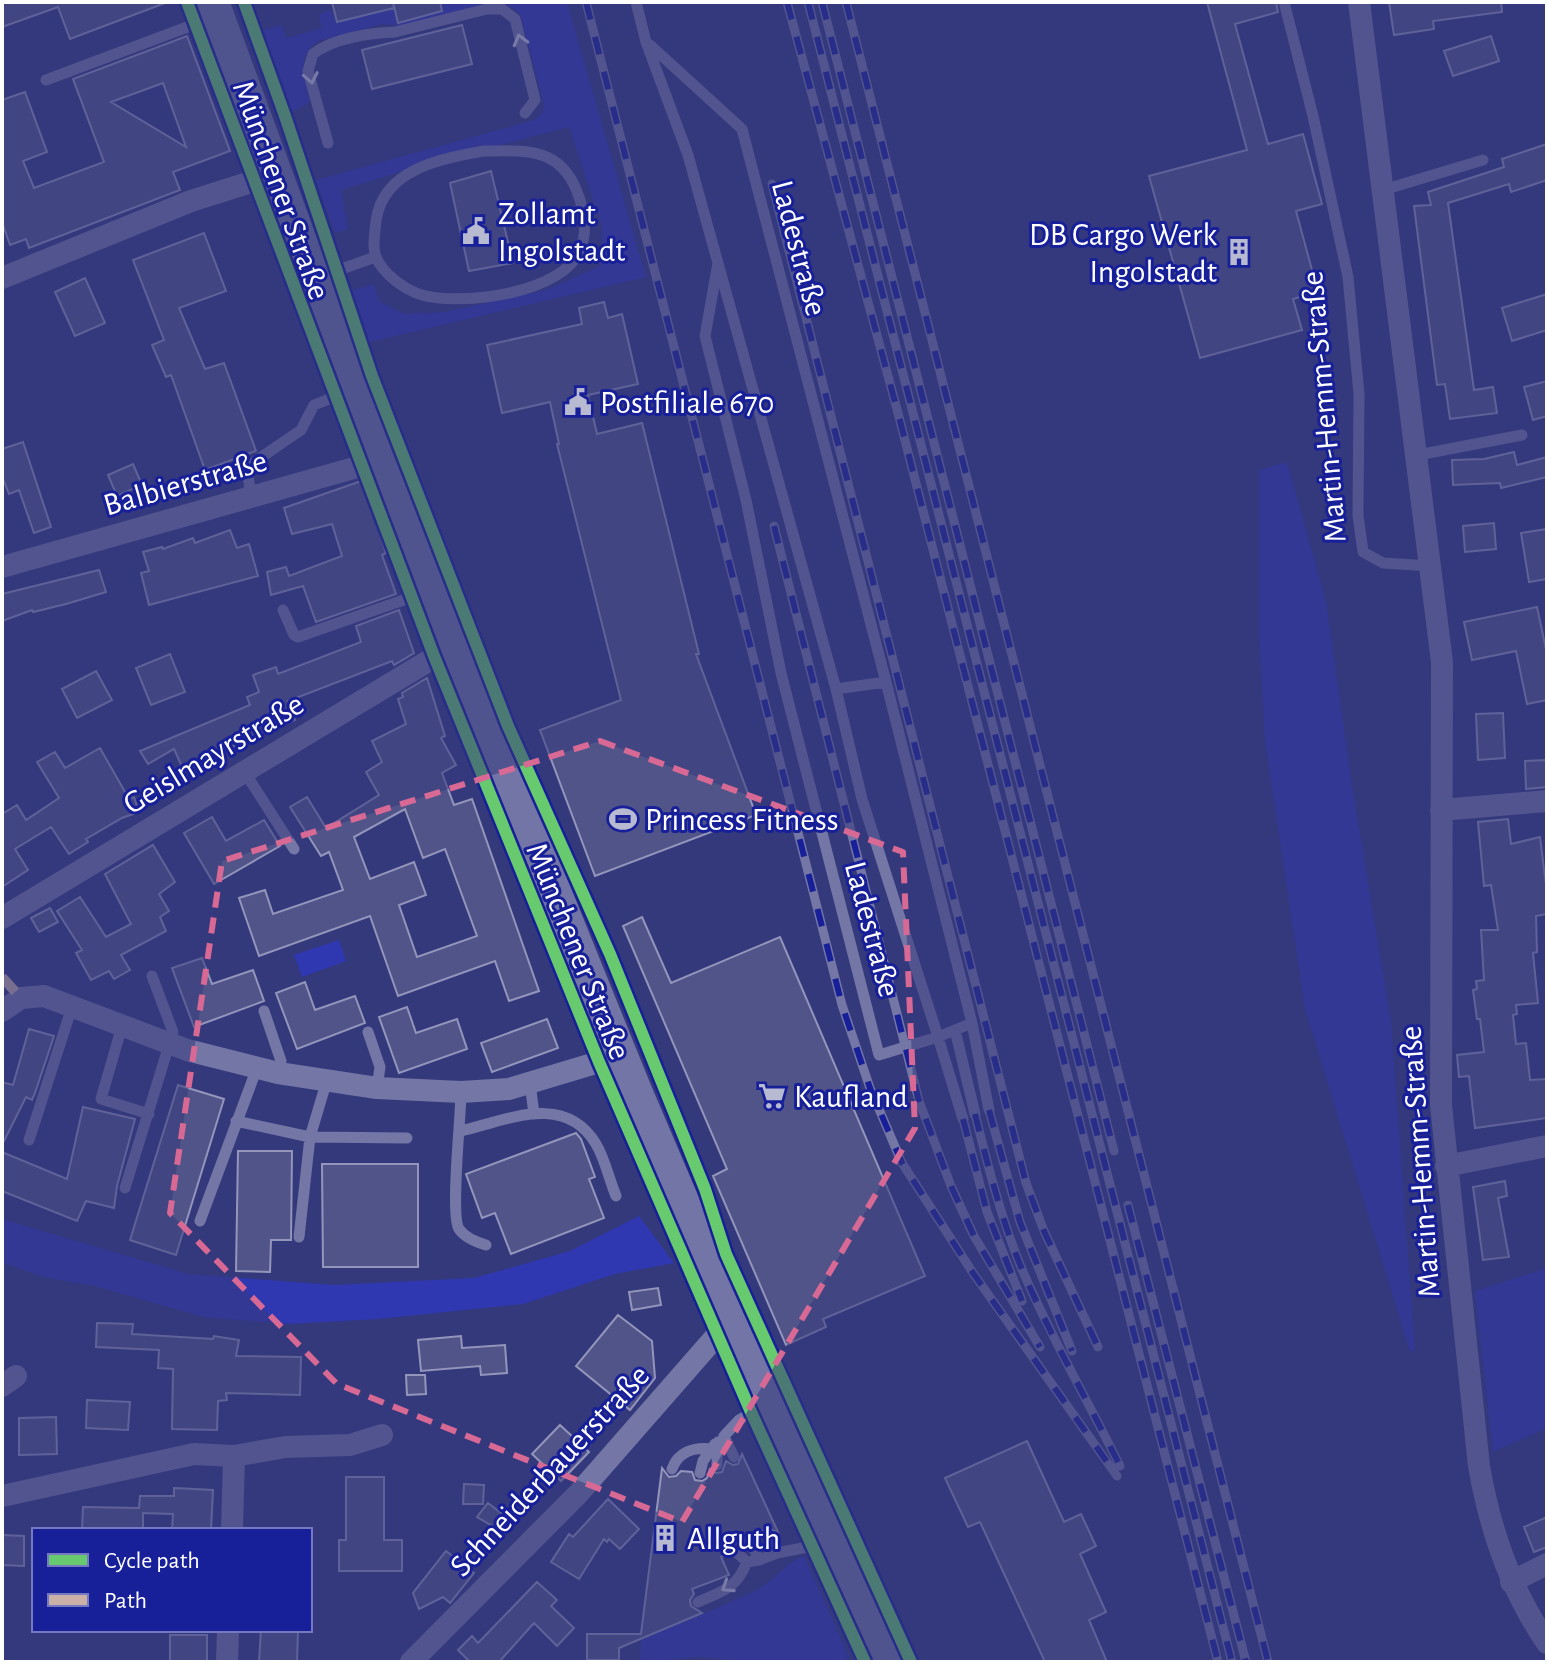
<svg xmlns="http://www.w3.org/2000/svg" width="1549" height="1664" viewBox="0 0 1549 1664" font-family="'Alegreya Sans',sans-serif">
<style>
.green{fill:#2f38b1}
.building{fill:#505489;stroke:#9395bb;stroke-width:2;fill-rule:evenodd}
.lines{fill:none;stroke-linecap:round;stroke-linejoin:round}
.service{stroke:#7476a6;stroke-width:11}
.minor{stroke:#7476a6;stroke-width:22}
.primary{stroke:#7275a5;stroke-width:34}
.rail-casing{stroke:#7476a5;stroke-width:9}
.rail{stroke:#171f99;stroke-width:6;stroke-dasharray:18;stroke-linecap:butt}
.quiet{stroke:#cab0a6;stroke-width:10;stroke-dasharray:20 10;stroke-linecap:butt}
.cycleway-casing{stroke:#171f99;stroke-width:17}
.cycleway{stroke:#67ca6e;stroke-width:12}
.oneway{stroke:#c7c8db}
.marked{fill:none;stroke:#d76994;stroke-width:6;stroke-dasharray:16 10;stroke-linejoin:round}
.labels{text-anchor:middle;stroke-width:6;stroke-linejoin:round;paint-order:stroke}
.street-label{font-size:32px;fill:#fff;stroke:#171f99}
.poi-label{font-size:32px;fill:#fff;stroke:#171f99;text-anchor:start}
</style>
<rect width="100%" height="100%" fill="#34397c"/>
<path class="green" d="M416,2H567L646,277L365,343L350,291L373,284L380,302L404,314L445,312L546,290L600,266L602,227L569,127L406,170L341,190L348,229L335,233L316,180L531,121C539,118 542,114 544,105L520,14L506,4L493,2L402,26L382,24L318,41C296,57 304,78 310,102L292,112L262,30L282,25L286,38L322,28L319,14L330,10L337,22Z
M1287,462L1326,601L1351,779L1391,1021L1415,1350L1410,1352L1305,1009L1265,741L1259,638V470Z
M339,940L346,961L302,977L294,955Z
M639,1216L674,1263L615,1274L523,1304L378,1319L287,1324L203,1317L95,1286L43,1277L2,1262V1219L188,1274L334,1285L474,1278L570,1251Z
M1547,1268V1428L1493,1452L1475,1291Z
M804,1556L849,1657L843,1661L755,1662L701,1657L640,1662L641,1639C680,1623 720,1608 758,1589C775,1580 786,1563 804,1556Z"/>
<path class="building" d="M2,2H164L165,3L70,39L58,7L2,27Z
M332,2H393L394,8L337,22Z
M393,2H440L442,11L398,23Z
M1207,2H1276L1278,12L1235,24L1268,144L1303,134L1322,204L1296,211L1318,292L1293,299L1302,330L1200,358L1149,176L1247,150Z
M1389,2H1501L1502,12L1433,21L1434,29L1394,35Z
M462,25L472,64L372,89L362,50Z
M187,36L230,151L173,172L180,190L29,248L26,239L10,245L2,222V100L25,92L47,152L23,161L34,188L104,162L73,79ZM163,83L186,147L111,102Z
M1491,36L1499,61L1453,76L1444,51Z
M1547,144V180L1511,192L1509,184L1448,203L1474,390L1493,387L1497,413L1450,419L1445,384L1437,385L1414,206L1431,205L1428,192L1504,167L1502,159Z
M491,171L513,263L469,271L450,183Z
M204,233L226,291L179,308L205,369L224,363L256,451L205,470L171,375L166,377L152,345L164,340L133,260Z
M85,278L105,323L75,336L55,292Z
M1547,294V330L1512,341L1502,308Z
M604,302L608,318L622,314L638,384L588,395L597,434L642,423L699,654H696L756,815L595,876L540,730L621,700L557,444H559L550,402L502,413L487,345L582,324L579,308Z
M1547,381V416L1533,420L1524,387Z
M23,442L51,527L34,533L19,490L9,494L2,476V449Z
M1514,452L1517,465L1547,457V477L1501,488L1500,483L1453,485L1452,460L1484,459Z
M133,464L142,485L117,496L108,475Z
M364,480L386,553L382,555L396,594L316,622L303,586L271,595L267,572L286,567L289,576L342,556L332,524L292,534L284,508Z
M1494,523L1496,549L1465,552L1463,526Z
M1547,529V579L1529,582L1521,533Z
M230,530L237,548L249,544L258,576L149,605L141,573L149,571L143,552L162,547L163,549L193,538L195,543Z
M99,570L106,592L66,604L33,612L32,610L2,621V594Z
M1537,607L1547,654V700L1527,704L1516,651L1472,660L1464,622Z
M399,610L414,653L394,665L392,661L288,701L295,720L249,737L250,740L211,755L212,758L184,771L174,749L148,764L140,751L250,705L247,697L259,692L253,675L276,667L278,674L361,642L356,626Z
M170,654L185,692L151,705L136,668Z
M96,671L112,700L77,718L62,689Z
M427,678L445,736L441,738L456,765L442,773L454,805L472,799L539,991L509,1001L495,961L398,996L370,916L259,956L239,898L265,890L273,914L343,890L329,852L321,856L290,807L307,797L326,828L379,795L366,772L382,762L372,741L406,724L398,699L403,697L402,693ZM405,809L423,858L445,849L477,936L417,957L399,905L426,895L414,862L370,879L354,837Z
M1503,713L1505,758L1478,760L1476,714Z
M100,748L129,799L134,797L139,812L122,818L86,839L88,842L69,854L51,827L15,849L28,870L2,887V814L17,805L26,820L59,798L37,762L55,752L65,768Z
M1547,760V787L1526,789L1525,761Z
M212,817L226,841L264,820L280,846L214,884L184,833Z
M1508,819L1511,844L1540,837L1547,893V914L1536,916L1537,952L1533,953L1538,1003L1516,1005L1517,1014L1513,1015L1516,1044L1526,1043L1530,1080L1547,1079V1118L1475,1128L1469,1076L1459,1077L1457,1055L1484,1052L1480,1019H1477L1473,990L1477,989L1476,981L1484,980L1481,930H1498L1491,885L1484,886L1478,822Z
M153,845L175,882L159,894L169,911L160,917L166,931L121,955L130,970L114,979L109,971L91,980L76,953L82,950L57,911L80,897L106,937L131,924L105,874Z
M50,908L58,922L39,932L31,918Z
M642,917L671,983L780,937L925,1276L823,1319L826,1327L786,1345L713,1176L727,1169L623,926Z
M202,958L212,984L253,970L264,1001L194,1027L172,968Z
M305,982L315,1010L355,996L365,1023L297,1049L276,993Z
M407,1007L416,1033L457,1019L467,1049L399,1073L379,1017Z
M547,1019L558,1048L492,1072L481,1043Z
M29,1029L54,1036L35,1093L32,1100L26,1097L2,1145V1082L13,1085Z
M178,1085L224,1099L176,1255L130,1240Z
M83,1107L135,1119L117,1186L114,1208L86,1201L77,1221L2,1191V1152L67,1179Z
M576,1133L581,1139L595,1177L589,1179L604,1218L511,1254L495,1213L482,1218L466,1174Z
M238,1151H292L291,1240H271L270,1272L236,1271Z
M322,1164H418V1267H323Z
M1505,1181L1507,1196L1498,1198L1509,1257L1483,1260L1473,1187Z
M658,1288L661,1305L632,1310L629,1292Z
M618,1315L652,1341L655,1378L630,1410L576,1366Z
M97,1323L133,1324L132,1334L213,1339L214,1336L239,1340L236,1356L301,1357L300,1395L226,1393L227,1400L218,1401L217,1430L172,1429L173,1369L158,1368L159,1350L96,1347Z
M461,1336L462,1348L505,1345L507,1373L481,1375L480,1366L421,1371L418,1340Z
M406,1375H425L426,1394L407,1395Z
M87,1400L130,1402L128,1430L86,1428Z
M56,1417L57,1454L19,1455V1418Z
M560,1425L589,1452L561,1481L532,1454Z
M1027,1441L1064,1522L1081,1514L1096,1546L1080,1554L1106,1612L1089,1620L1107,1662H1045L980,1522L968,1527L945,1478Z
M742,1454L778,1532L766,1528L762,1532L761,1539L749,1536L745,1540L744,1547L736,1543L729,1545L727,1555L721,1557L729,1575L692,1589L694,1594L690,1600L691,1606L702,1613L619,1648V1660H587V1634H641L662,1468L669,1477L676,1476L681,1471L692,1472L695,1480L702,1481L707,1478L710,1469L716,1473L722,1472L726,1461L733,1465L738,1464Z
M346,1477H384V1540H402V1571H339V1540H346Z
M464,1484L484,1485L483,1504H463Z
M174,1488L213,1490L211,1530H172L173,1514L143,1513V1530H82L83,1507L139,1508L140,1496H174Z
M608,1499L639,1529L620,1549L609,1539L607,1542L604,1539L579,1579L551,1562L569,1534L573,1537Z
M488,1503L513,1522L504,1533L477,1517Z
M1547,1517V1547L1534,1552L1524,1527Z
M2,1535L24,1536V1566L2,1565Z
M446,1551L474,1573L450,1603L443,1597L419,1609L413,1593Z
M537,1582L557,1600L551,1606L574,1628L557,1646L534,1623L499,1662H470L458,1650L472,1636L478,1643Z
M261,1630H298L297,1662H259Z
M170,1635H207V1662H170Z"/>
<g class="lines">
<path class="service" d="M636,2L646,42L688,155L836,689L862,799L938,1037L879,1055L781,673L746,500L705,336L718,263
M1284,2L1313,116L1348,277L1359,394L1358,515L1363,552L1383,563L1431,566
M650,45L742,129L886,682L836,689
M46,80L214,17
M328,143L308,71L313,54C333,38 370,33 395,32L487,9H502L515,19L535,100L525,113
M484,151C523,151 558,146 576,189C583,206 588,229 581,248C565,294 461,306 422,295C405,290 383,274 376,257C372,248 375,231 376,221C383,169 440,159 484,151Z
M1383,190L1483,160
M319,277L375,257
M1418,455L1522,435
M251,497L247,467L301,430L314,405L337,396L352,384
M283,610L294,635L298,637L432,590
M886,682L972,1023L938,1037L963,1119
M244,771L294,849
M264,1011L281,1061L278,1073
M972,1023L989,1110
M122,1026L101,1099L149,1114
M955,1030L975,1114
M368,1032L380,1067L377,1088
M530,1083L534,1114
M461,1092C461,1117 450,1215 459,1229C465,1238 476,1242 486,1245
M236,1121L310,1137L407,1138
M461,1131C507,1120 565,1092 596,1144C605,1159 609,1179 616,1196
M29,1140L72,1007
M125,1188L173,1032L152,976
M200,1221L257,1068
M299,1237L310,1137L327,1080
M734,1457L724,1436L739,1420L767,1404
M717,1465L718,1442
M672,1469C678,1452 694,1447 711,1449
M700,1473L703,1461L715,1444
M769,1536L777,1553L813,1546L832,1538
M752,1544L759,1560
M735,1551L747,1562L759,1560L777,1553
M698,1602C723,1591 736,1589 747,1562"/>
<path class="minor" d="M1359,2L1442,662L1441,1105L1479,1466C1490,1530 1510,1589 1547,1643
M2,278L191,201L276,174
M2,567L386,459
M1441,810L1547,801
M2,918L458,643
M2,1011L21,998L44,996L187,1050L278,1073L377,1088L461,1092L509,1089L599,1062L619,1052
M1446,1166L1547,1146
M2,1386L16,1376
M2,1496L194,1454L234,1456L285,1447L350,1445L382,1435
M232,1530L234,1456
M1511,1582L1547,1564
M227,1662L228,1630
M411,1662L578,1494L718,1334L734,1323"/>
<path class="primary" d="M212,2L314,279L532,837L635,1091L734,1323L891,1662"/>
<g class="rail-casing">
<path id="rail" d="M586,2L842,1005L870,1088L902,1163L973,1273L1117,1476
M787,2L898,413L1218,1662
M808,2L1232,1662
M822,2L1114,1151
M846,2L1268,1662
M772,184L1026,1183L1044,1231L1098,1347
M774,526L919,1101L951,1186L974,1236L1040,1347
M989,1110L1020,1222L1072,1351
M975,1114C988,1166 1001,1218 1021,1267C1050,1336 1087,1399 1120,1466
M963,1119L987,1212L1022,1301
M1128,1205L1246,1662"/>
</g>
<use href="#rail" class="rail"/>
<path class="quiet" d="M2,977L21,998"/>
<g class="cycleway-casing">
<path id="cycleway" d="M187,2L434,656L599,1062L751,1412L865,1662
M244,2L285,116L372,376L508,726L610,954L705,1189L726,1254L911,1662"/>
</g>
<use href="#cycleway" class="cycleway"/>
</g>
<defs><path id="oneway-chevron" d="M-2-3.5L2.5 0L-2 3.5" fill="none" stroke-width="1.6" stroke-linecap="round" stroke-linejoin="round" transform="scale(2)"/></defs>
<g class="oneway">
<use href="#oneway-chevron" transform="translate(520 40) rotate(-105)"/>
<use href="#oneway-chevron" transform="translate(311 78) rotate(79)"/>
<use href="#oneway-chevron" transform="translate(727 1587) rotate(147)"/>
</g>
<path d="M0 0H1549V1664H0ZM600,741L903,852L915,1128L682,1522L337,1384L170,1213L222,861Z" fill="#34397c" fill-opacity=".55" fill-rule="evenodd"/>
<path class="marked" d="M600,741L903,852L915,1128L682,1522L337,1384L170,1213L222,861Z"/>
<defs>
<g id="civic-bare" transform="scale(2.16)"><path d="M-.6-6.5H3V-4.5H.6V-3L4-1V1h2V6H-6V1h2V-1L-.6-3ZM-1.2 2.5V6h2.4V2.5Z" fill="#b8bad1" stroke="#171f99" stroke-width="2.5" paint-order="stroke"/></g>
<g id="building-bare" transform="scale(2.16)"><path d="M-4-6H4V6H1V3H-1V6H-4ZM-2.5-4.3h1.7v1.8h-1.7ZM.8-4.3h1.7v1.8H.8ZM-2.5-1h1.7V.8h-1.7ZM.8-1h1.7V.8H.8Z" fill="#b8bad1" stroke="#171f99" stroke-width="2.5" paint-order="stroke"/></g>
<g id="stadium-bare" transform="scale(2.16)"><path d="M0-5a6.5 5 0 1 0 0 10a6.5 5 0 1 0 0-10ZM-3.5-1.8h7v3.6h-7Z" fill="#b8bad1" stroke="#171f99" stroke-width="2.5" paint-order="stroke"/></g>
<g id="supermarket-bare" transform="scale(2.16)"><path d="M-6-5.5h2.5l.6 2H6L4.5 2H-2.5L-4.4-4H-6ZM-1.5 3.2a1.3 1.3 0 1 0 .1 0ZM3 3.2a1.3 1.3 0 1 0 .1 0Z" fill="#b8bad1" stroke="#171f99" stroke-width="2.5" paint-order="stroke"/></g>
</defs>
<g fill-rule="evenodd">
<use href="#civic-bare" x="476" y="231"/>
<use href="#building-bare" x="1239" y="252"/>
<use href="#civic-bare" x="578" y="402"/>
<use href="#stadium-bare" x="623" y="819"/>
<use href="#supermarket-bare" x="772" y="1096"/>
<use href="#building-bare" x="665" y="1538"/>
</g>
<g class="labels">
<g class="street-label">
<text transform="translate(282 190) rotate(70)" y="11">Münchener Straße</text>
<text transform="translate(800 248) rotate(75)" y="11">Ladestraße</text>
<text transform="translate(1323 407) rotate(-95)" y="11">Martin-Hemm-Straße</text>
<text transform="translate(185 482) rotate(-16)" y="11">Balbierstraße</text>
<text transform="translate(213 753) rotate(-31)" y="11">Geislmayrstraße</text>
<text transform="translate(873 929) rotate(75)" y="11">Ladestraße</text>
<text transform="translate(579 951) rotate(68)" y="11">Münchener Straße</text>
<text transform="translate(1419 1162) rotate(-94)" y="11">Martin-Hemm-Straße</text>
<text transform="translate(549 1470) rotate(-47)" y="11">Schneiderbauerstraße</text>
</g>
<g class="poi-label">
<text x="498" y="224">Zollamt<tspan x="498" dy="37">Ingolstadt</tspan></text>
<text x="1217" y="245" text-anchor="end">DB Cargo Werk<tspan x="1217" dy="37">Ingolstadt</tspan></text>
<text x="600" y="413">Postfiliale 670</text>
<text x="645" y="830">Princess Fitness</text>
<text x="794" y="1107">Kaufland</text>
<text x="687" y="1549">Allguth</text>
</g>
</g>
<rect width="1549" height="1664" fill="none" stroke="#ffffff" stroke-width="8"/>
<rect x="32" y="1528" width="280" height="104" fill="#171f99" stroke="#7479c2" stroke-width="2"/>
<rect x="48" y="1554" width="40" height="12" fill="#67ca6e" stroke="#7479c2" stroke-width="2"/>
<text x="104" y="1568" font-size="24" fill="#ffffff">Cycle path</text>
<rect x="48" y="1594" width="40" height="12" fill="#cab0a6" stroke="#7479c2" stroke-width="2"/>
<text x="104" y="1608" font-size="24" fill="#ffffff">Path</text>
</svg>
